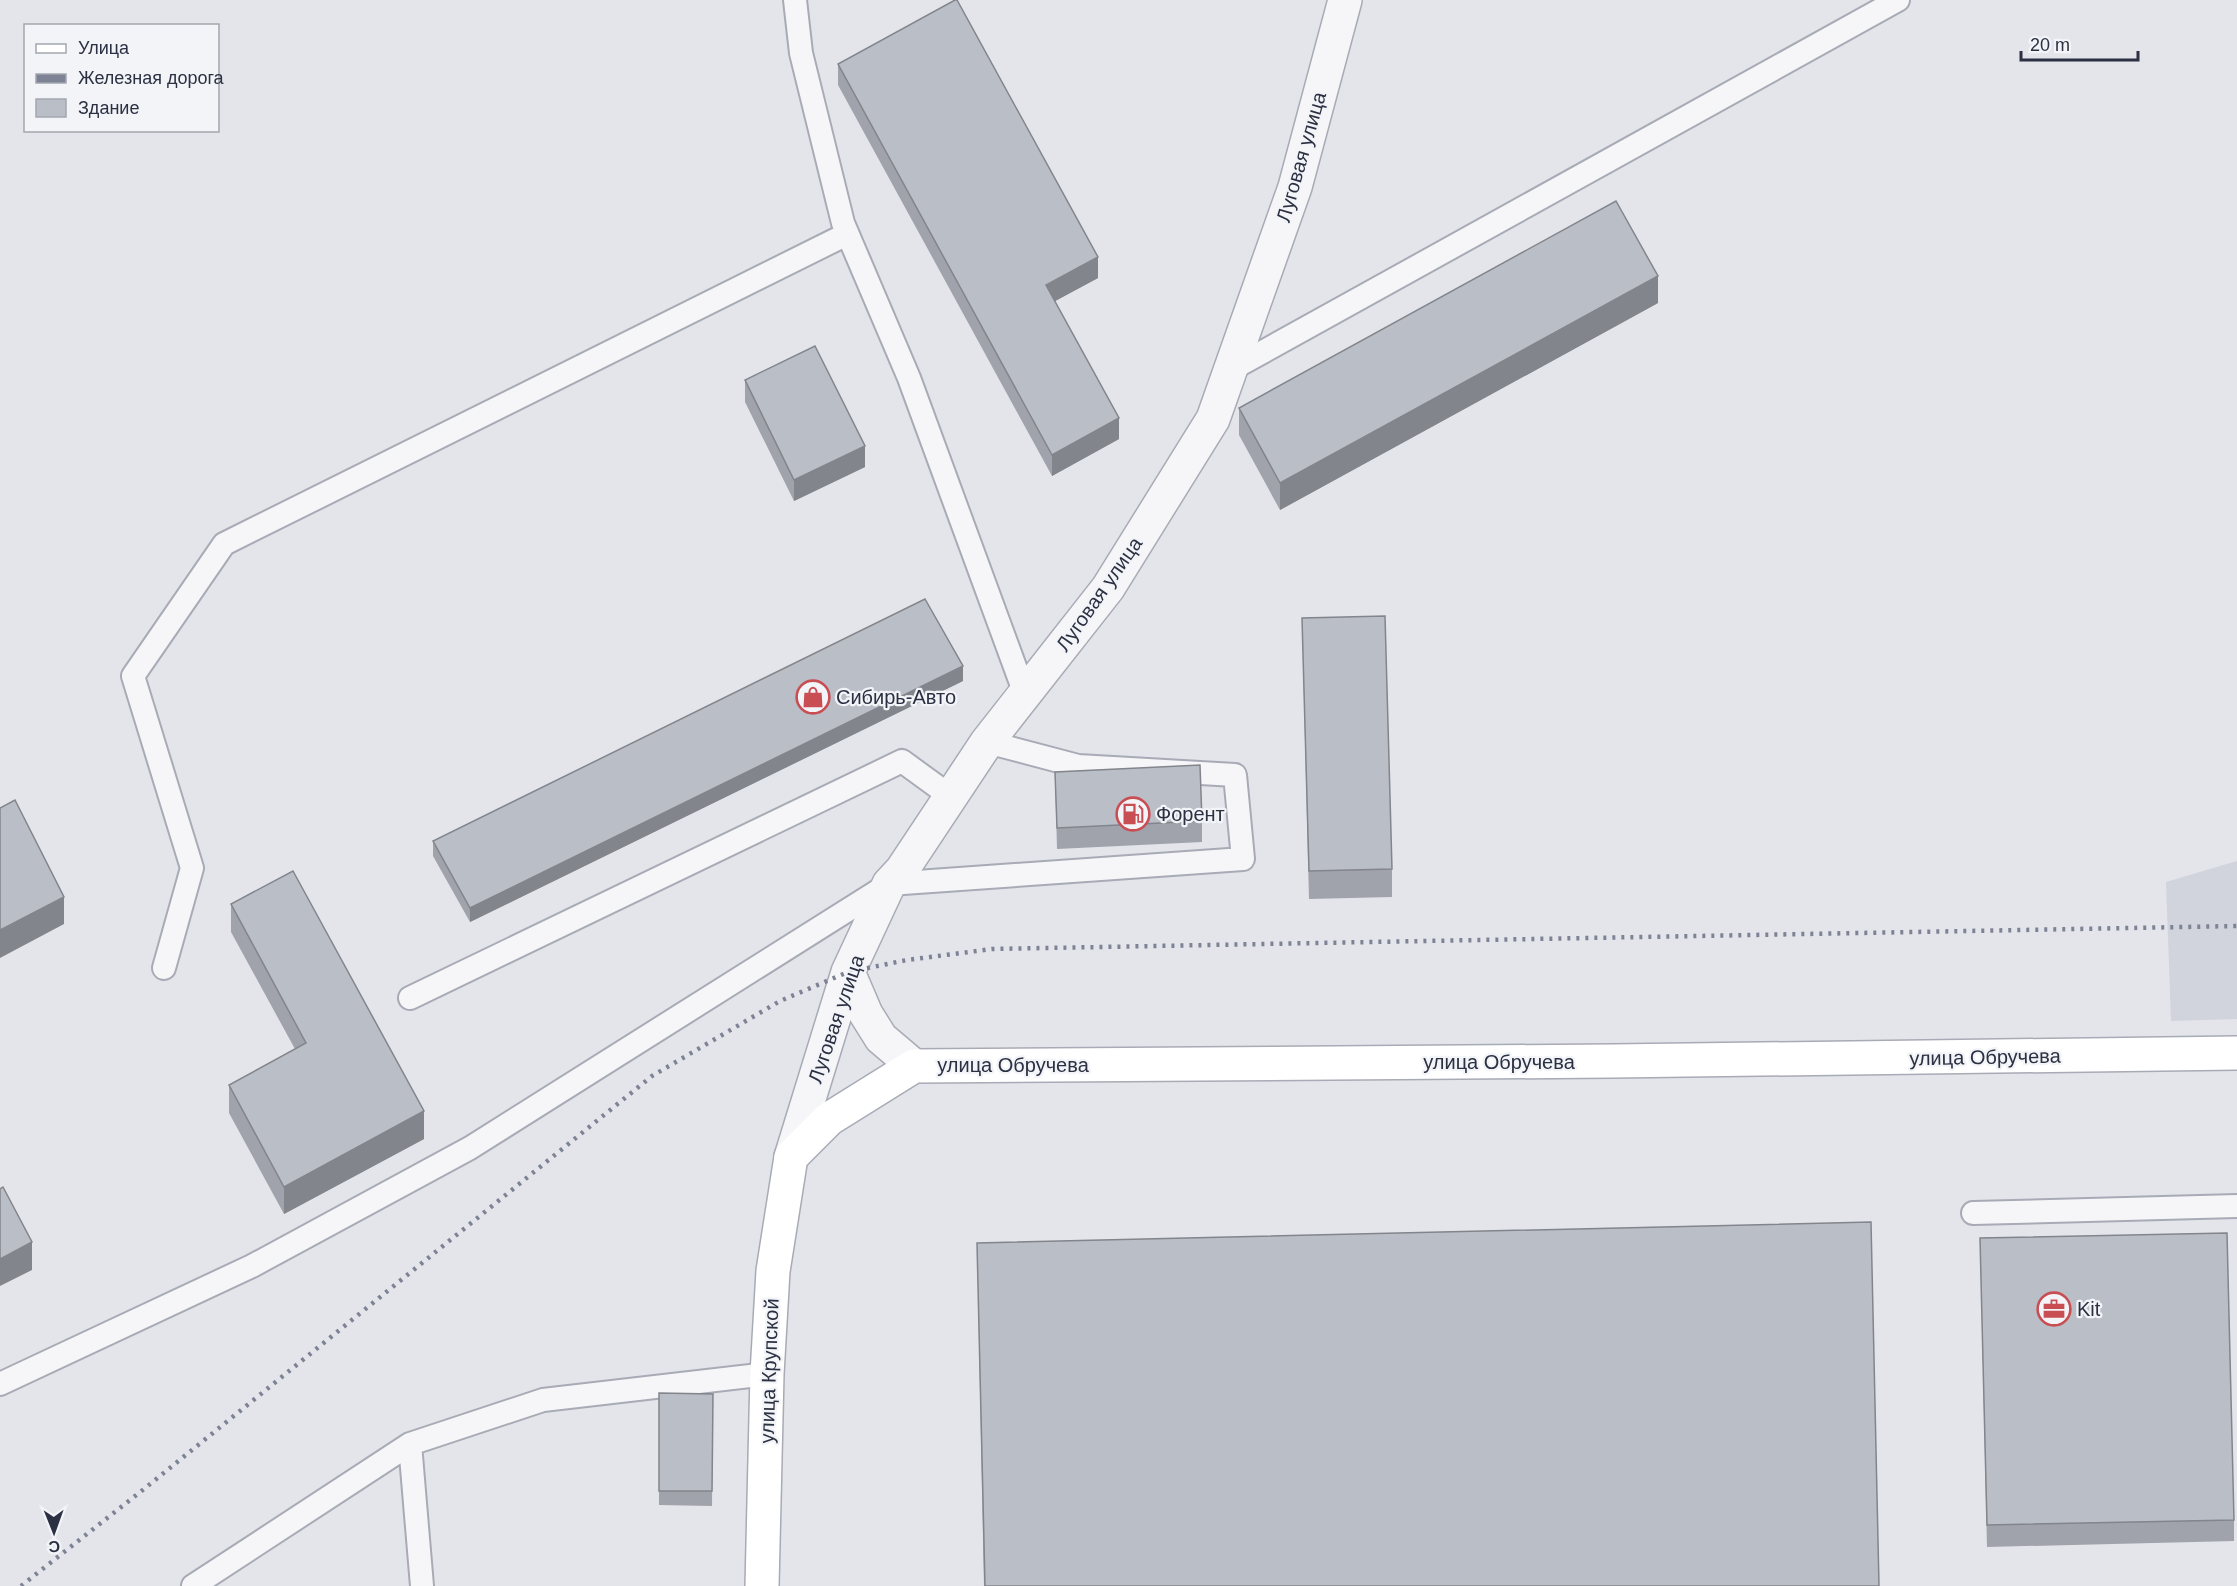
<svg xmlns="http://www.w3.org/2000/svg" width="2237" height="1586" viewBox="0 0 2237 1586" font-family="Helvetica,sans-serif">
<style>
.built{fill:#d1d4dc}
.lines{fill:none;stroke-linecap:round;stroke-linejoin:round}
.service-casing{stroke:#a8abb5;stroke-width:26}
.minor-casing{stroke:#a8abb5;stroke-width:36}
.secondary-casing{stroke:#a8abb5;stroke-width:36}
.service{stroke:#f6f6f9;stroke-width:22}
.minor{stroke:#f6f6f9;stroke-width:33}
.secondary{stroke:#fff;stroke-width:33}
.rail{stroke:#7d8394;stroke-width:4.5;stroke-dasharray:3 6;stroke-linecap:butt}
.wall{fill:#a0a3ab}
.shaded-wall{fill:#82858b}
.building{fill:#babec7;stroke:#82858b;stroke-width:1.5}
.labels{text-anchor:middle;stroke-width:4.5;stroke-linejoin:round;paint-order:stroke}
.street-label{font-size:20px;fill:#2b3142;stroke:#f3f4f8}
.poi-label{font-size:20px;fill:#2b3142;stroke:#f3f4f8;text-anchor:start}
</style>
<rect width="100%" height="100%" fill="#e3e5eb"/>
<path class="built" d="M2237,861V1019L2171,1021L2166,882Z"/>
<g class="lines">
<g class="service-casing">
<path id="service" d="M795,0L801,53L843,223L909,378L1025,694
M1232,369L1898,0
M164,968L192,868L133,676L224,544L847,234
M410,998L902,761L950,796
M1973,1213L2237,1206
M0,1384L252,1266L470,1148L889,884L1243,859L1235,775L1078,766L987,742
M410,1444L422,1586
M193,1586L410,1444L543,1400L767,1374"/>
</g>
<g class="minor-casing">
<path id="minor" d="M848,972L866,1014L881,1038L914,1066
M791,1157L848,972L889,884L902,870L987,742L1108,588L1213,419L1295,187L1345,0"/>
</g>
<g class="secondary-casing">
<path id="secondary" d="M762,1586L767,1374L773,1271L791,1157L829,1119L914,1066L1613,1061L2237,1053"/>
</g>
<use href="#service" class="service"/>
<use href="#minor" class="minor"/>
<use href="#secondary" class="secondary"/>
<path class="rail" d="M21,1586L144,1489L652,1076L780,1001L848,972L907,960L992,949L2237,926"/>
</g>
<path class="wall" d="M838,64L1098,278L1055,301L1119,439L1052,476L838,85Z
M1658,303L1280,510L1239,435V408Z
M745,380L865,467L794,501L745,402Z
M1302,618L1392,869V897L1309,899Z
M963,681L470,922L433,856V841Z
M1055,772L1202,821V842L1057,849Z
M231,904L424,1139L284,1214L229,1113V1085L295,1049L231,932Z
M1980,1238L2234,1520V1541L1987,1547Z
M977,1243L1879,1586H984Z
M659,1393L713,1394L712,1506L659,1505Z"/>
<path class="shaded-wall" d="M1098,257V278L1046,306V285Z
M1658,276V303L1280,510V483Z
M1119,418V439L1052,476V455Z
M865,446V467L794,501V480Z
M963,666V681L470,922V908Z
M64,897V924L0,958V930Z
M424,1111V1139L284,1214V1187Z
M32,1242V1270L0,1286V1259Z"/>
<path class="building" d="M955,0H957L1098,257L1046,285L1119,418L1052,455L838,64Z
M1616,201L1658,276L1280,483L1239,408Z
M815,346L865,446L794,480L745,380Z
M925,599L963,666L470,908L433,841Z
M1385,616L1392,869L1309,871L1302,618Z
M1200,765L1202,821L1057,828L1055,772Z
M15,800L64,897L0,930V808Z
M293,871L424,1111L284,1187L229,1085L306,1043L231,904Z
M3,1187L32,1242L0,1259V1189Z
M1871,1222L1879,1586H985L977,1243Z
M2227,1233L2234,1520L1987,1525L1980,1238Z
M659,1393L713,1394L712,1491H659Z"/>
<defs>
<g id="shop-ring" transform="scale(1.725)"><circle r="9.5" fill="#f3f4f8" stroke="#c94e53" stroke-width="1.5"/><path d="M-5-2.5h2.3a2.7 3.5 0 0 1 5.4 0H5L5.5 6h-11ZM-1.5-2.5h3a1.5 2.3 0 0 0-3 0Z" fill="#c94e53"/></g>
<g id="fuel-ring" transform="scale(1.725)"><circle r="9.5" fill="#f3f4f8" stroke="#c94e53" stroke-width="1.5"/><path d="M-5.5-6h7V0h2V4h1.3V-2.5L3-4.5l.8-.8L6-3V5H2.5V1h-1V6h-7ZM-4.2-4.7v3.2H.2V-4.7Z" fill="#c94e53"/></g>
<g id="office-ring" transform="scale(1.725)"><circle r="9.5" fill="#f3f4f8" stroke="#c94e53" stroke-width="1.5"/><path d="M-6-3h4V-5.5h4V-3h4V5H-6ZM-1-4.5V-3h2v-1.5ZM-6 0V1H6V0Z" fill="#c94e53"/></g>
</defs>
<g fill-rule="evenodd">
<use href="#shop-ring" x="813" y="697"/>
<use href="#fuel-ring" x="1133" y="814"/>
<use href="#office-ring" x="2054" y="1309"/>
</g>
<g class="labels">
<g class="street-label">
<text transform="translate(1301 157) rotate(-74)" y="7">Луговая улица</text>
<text transform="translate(1099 594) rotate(-55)" y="7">Луговая улица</text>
<text transform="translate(836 1019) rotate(-71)" y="7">Луговая улица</text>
<text transform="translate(1985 1057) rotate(-1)" y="7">улица Обручева</text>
<text x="1499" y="1069">улица Обручева</text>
<text x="1013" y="1072">улица Обручева</text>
<text transform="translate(769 1371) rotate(-88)" y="7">улица Крупской</text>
</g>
<g class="poi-label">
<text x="836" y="704">Сибирь-Авто</text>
<text x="1156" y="821">Форент</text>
<text x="2077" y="1316">Kit</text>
</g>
</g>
<rect x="24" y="24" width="195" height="108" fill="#f3f4f8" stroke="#a3a6af" stroke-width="1.5"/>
<rect x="36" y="44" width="30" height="9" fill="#ffffff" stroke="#a3a6af" stroke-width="1.5"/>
<text x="78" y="54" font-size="18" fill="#2b3142">Улица</text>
<rect x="36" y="74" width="30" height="9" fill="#7d8394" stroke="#a3a6af" stroke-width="1.5"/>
<text x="78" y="84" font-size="18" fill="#2b3142">Железная дорога</text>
<rect x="36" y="99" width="30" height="18" fill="#babec7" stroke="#a3a6af" stroke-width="1.5"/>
<text x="78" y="114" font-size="18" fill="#2b3142">Здание</text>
<g transform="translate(54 1532) rotate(179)" stroke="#f3f4f8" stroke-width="4.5" paint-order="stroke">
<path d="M0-4.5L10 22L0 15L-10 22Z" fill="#2b3142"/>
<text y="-9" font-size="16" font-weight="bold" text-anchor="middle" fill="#2b3142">С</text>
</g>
<path d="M2021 51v9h117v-9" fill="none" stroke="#2b3142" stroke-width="3"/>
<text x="2030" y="51" font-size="18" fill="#2b3142" stroke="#f3f4f8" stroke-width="4.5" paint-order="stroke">20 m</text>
</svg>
